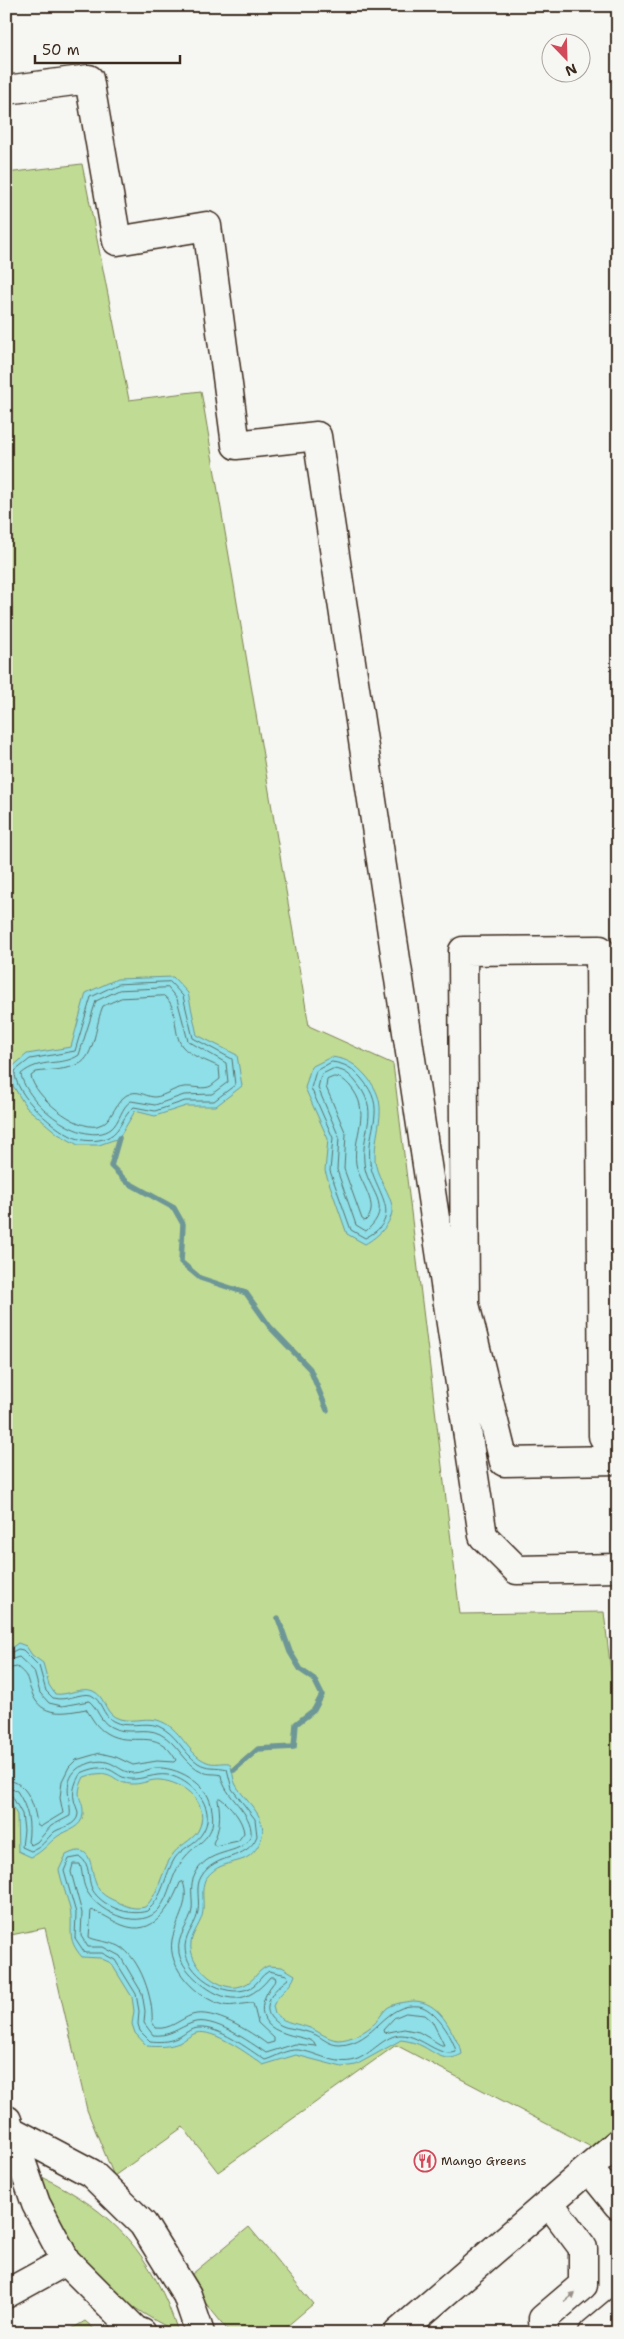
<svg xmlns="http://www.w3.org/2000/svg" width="624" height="2339" viewBox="0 0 624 2339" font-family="'Shantell Sans',sans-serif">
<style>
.green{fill:#c0db93;stroke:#7e8258}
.water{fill:#8edfe7;stroke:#6d9797}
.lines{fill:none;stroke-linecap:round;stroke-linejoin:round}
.shore{stroke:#5c726e;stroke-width:1}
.stream{stroke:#6d9797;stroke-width:5.5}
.minor-casing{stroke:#3b2a1e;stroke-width:31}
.minor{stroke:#f6f6f2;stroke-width:28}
.oneway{fill:#989088}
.labels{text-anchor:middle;stroke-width:5;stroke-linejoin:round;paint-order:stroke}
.poi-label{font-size:12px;fill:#3b2a1e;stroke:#f6f6f2;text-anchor:start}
</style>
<rect width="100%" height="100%" fill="#f6f6f2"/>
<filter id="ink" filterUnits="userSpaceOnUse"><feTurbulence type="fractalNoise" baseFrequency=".02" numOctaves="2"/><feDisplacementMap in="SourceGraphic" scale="10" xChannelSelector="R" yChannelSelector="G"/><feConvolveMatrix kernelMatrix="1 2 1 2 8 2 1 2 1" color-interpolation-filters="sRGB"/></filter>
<g filter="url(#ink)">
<path class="green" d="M82,164L129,400L201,391L309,1026L393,1064L460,1614L604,1612L612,1681H618V2127L593,2148L396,2045L218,2172L183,2127L114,2176L87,2110L45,1928L6,1936V173Z
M42,2177C113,2210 154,2257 178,2332C109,2301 63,2249 42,2177Z
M249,2227L313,2304L279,2333H230L186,2279Z
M85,2321L99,2333H65Z"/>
<path class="water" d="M173,977L188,993L197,1035L237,1055L242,1086L216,1106H186L155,1116L135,1111L119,1138L99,1145H78L58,1134L26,1107L9,1079L10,1069L27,1054L71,1047L86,993L117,979Z
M331,1057C348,1059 355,1064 366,1076C392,1106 374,1126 375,1160C376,1175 387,1188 391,1202C397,1220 378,1237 365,1244L347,1234L325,1171L328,1139L305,1088L311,1067Z
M18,1643L26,1646L32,1655L43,1663L49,1685L55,1694C68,1696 82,1686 93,1691C105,1696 104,1711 115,1717C128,1724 143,1717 157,1720C182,1727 186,1754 207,1762C214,1765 222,1762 229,1763C234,1771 232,1778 236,1785C246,1803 271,1818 260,1842C257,1849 251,1856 244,1859C227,1865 216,1864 205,1880C201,1890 204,1901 203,1911C202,1923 192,1932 191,1943C188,1964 217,1990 237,1987C255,1984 255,1971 268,1966L282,1967L295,1975C292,1987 278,1993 273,2006L275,2014C286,2024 297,2023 310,2028C320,2032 327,2039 338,2040C350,2040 366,2032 375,2023C379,2018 383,2012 387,2008C395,2003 404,2002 413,2001C440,2001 450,2029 461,2049L462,2054C446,2063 438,2055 424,2047C417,2043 409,2041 401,2040L356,2065L342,2067L296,2055L263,2065C250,2055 213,2028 196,2033C190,2035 185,2040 179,2043C169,2047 158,2047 147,2046L135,2033L132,2024L134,2011L132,1997L111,1963L100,1958L82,1957C65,1937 74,1931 70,1909C67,1896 62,1884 59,1870L66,1855C95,1840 89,1871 97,1886C101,1896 113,1900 122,1904C130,1908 136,1909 145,1907C159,1894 161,1873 171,1857C177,1846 192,1841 198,1831C212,1804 184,1782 160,1780C151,1779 143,1784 134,1784C111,1785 117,1766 84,1777C73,1799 84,1798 83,1814C82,1828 67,1830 58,1836C48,1843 43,1852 31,1857L18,1851L17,1815L9,1800L6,1778V1652Z"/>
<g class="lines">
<path class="shore" d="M170,982L183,996L193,1038L232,1059L235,1085L214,1101H185L155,1111L134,1107C119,1119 122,1136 99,1140C94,1141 84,1141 79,1139C58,1134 13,1094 15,1071L30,1059L75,1051L91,997L118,984Z
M168,988L177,999L188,1041L226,1063L228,1082L212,1094L184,1095L155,1105L131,1101C121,1107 120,1122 111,1129C83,1149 25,1102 21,1074C41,1057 62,1067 79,1055L96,1001L119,990Z
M164,996C179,1006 172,1032 182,1046C190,1056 208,1061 219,1067L220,1079C217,1081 214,1084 211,1086C204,1090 192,1086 184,1087C174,1088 165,1096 155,1097C147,1097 140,1091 132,1093C114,1097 115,1122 97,1126C76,1130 34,1096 31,1076L36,1072C49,1070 67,1070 79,1064C95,1057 96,1021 103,1006L121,998Z
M332,1062C346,1064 352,1068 361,1078C389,1110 366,1127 370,1162C373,1190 407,1217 365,1238L351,1230L330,1171L333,1138L311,1088L316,1071Z
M333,1069C344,1070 348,1073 355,1081C382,1112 361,1129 364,1162C366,1191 396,1205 366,1231L356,1225L337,1170L339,1137L318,1088L321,1075Z
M334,1077C342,1077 345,1081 350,1086C373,1113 352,1134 356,1164C359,1182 382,1207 365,1221L362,1219L344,1169L346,1134L326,1087L327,1080Z
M6,1655L18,1649L23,1650L39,1666L46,1691L53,1698C66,1702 81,1692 91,1695C102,1700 102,1715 113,1721C127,1729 144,1721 158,1726C177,1734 182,1752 198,1763C207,1769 217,1766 227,1769L232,1789L255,1819L257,1836C247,1862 215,1852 201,1877C195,1887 200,1899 198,1911C197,1923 186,1933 185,1946C184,1974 225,2000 250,1988C258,1984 261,1975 269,1971L287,1975L288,1979C279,1986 269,1994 268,2006C266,2018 280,2027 290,2028C299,2030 307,2031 316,2035C324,2039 329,2045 340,2045C376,2043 384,2002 419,2006C434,2008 454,2038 456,2052C439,2058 422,2036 402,2035C385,2034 371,2055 355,2060C335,2066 317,2052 298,2050C286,2049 276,2057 265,2060C248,2049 219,2026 198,2028C190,2028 184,2035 177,2038C168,2042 159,2042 150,2041L140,2031L138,2024L139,2011L136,1994L115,1960L102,1953H85L75,1938L76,1913L64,1871L69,1859L80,1857C91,1864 87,1878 92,1889C101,1906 129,1917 147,1911C164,1897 164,1875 175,1858C182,1848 195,1844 201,1835C219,1811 195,1783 172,1776C159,1772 148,1778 135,1779C113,1781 115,1758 81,1773C76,1780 72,1790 74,1799C74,1803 78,1809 78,1814C77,1826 61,1827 54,1832C46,1839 42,1848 31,1851L22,1847L24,1830L22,1814L12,1796L6,1794
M6,1661L19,1657L34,1671L40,1693L49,1703L62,1706L89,1701C98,1708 99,1721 111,1727C127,1736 145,1726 160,1734C178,1743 184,1764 203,1772C209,1775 215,1773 221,1775C224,1798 253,1811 251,1835C241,1859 206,1844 193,1879C190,1889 193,1899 192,1910C190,1925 176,1935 179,1953C181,1964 190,1974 198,1981C225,2004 248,2005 270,1977H275L276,1980C259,1999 254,2024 284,2033C294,2037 304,2037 314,2042L316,2046L295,2044L266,2053C250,2042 212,2015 192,2023C178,2028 169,2037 153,2035L144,2023L145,2011L142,1993L120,1956L103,1947H88L81,1936L82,1913L71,1872L73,1864H80C83,1873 82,1885 88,1893C101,1914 141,1931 159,1909C170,1895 171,1875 182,1861C197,1839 219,1841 211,1805C207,1783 176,1766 155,1768C148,1769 140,1773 133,1773C117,1772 113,1756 90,1763C86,1765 80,1766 77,1769C61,1784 72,1801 70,1816L51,1826L37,1842L31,1845L28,1842C31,1823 28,1808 17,1791L6,1787
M6,1669L17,1667C30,1677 26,1679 32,1693C41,1718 65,1713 86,1709C92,1718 96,1727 106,1733C132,1749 157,1725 176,1760L174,1762L157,1761L133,1765L116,1757L100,1753L76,1760L69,1767L62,1781L60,1798L63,1813L40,1827L37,1825C35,1807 28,1781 6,1780
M220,1798C230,1805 243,1820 244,1833L238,1841L215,1846L213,1843C220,1829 221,1815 218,1800Z
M183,1882C191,1903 176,1920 172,1940C167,1968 197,1998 223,2005C233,2007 243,2003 253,2003L258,2023L274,2038V2042L267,2044C251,2032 213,2008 192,2015C180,2019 170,2030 156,2028L152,2022C154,2000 140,1957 119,1946C111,1942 92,1940 89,1937L91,1910C100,1912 112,1921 122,1925C154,1938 170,1907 180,1883Z
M406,2013L425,2015L432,2021L444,2045H441L419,2032L404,2029L384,2033L383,2030L394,2018Z"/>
<path class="stream" d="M119,1138L111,1166L127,1182L174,1208L183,1224L181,1262L200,1278L246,1293L270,1327L310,1369L327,1410
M234,1770L258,1749L294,1747L296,1724L314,1710L322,1695L314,1679L301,1670L290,1652L278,1618"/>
<g class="minor-casing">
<path id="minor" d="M6,90L89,79L117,241L207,226L236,445L317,436L483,1536L517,1570L618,1568
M617,1460L603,1436L600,950L463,951L465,1304L504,1462L618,1460
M7,2120L36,2204L66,2261L135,2330L142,2333
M6,2128L91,2173L143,2224L187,2295L200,2333
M589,2169L618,2205
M6,2294L66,2261
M398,2333L618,2143
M544,2333L543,2319L583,2285V2248L550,2204
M593,2333L618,2312"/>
</g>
<use href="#minor" class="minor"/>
</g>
<defs><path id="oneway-solid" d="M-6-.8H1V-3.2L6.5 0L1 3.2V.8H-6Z" transform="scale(1.25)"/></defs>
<use class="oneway" href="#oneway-solid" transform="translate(570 2297) rotate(-40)"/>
</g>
<defs>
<g id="restaurant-ring" transform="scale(1.125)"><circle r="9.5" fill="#f6f6f2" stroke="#d1495b" stroke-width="1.5"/><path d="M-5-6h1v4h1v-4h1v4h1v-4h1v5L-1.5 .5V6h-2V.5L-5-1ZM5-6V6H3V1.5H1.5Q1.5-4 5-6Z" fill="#d1495b"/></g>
</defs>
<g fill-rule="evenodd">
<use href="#restaurant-ring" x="425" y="2161"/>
</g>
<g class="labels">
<g class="poi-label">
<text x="441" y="2165">Mango Greens</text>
</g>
</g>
<rect width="624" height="2339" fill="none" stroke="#f6f6f2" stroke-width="25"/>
<rect x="12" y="12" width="599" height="2314" fill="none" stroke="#3b2a1e" stroke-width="2" filter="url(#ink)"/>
<g transform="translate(566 58) rotate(157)"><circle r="24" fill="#f6f6f2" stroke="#aba49d"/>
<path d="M0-4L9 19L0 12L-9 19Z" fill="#d1495b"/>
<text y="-8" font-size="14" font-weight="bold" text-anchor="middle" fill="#3b2a1e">N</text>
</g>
<path d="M35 55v8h145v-8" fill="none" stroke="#3b2a1e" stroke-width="2.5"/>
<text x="42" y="55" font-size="15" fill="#3b2a1e" stroke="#f6f6f2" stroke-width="4" paint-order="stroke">50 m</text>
</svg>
